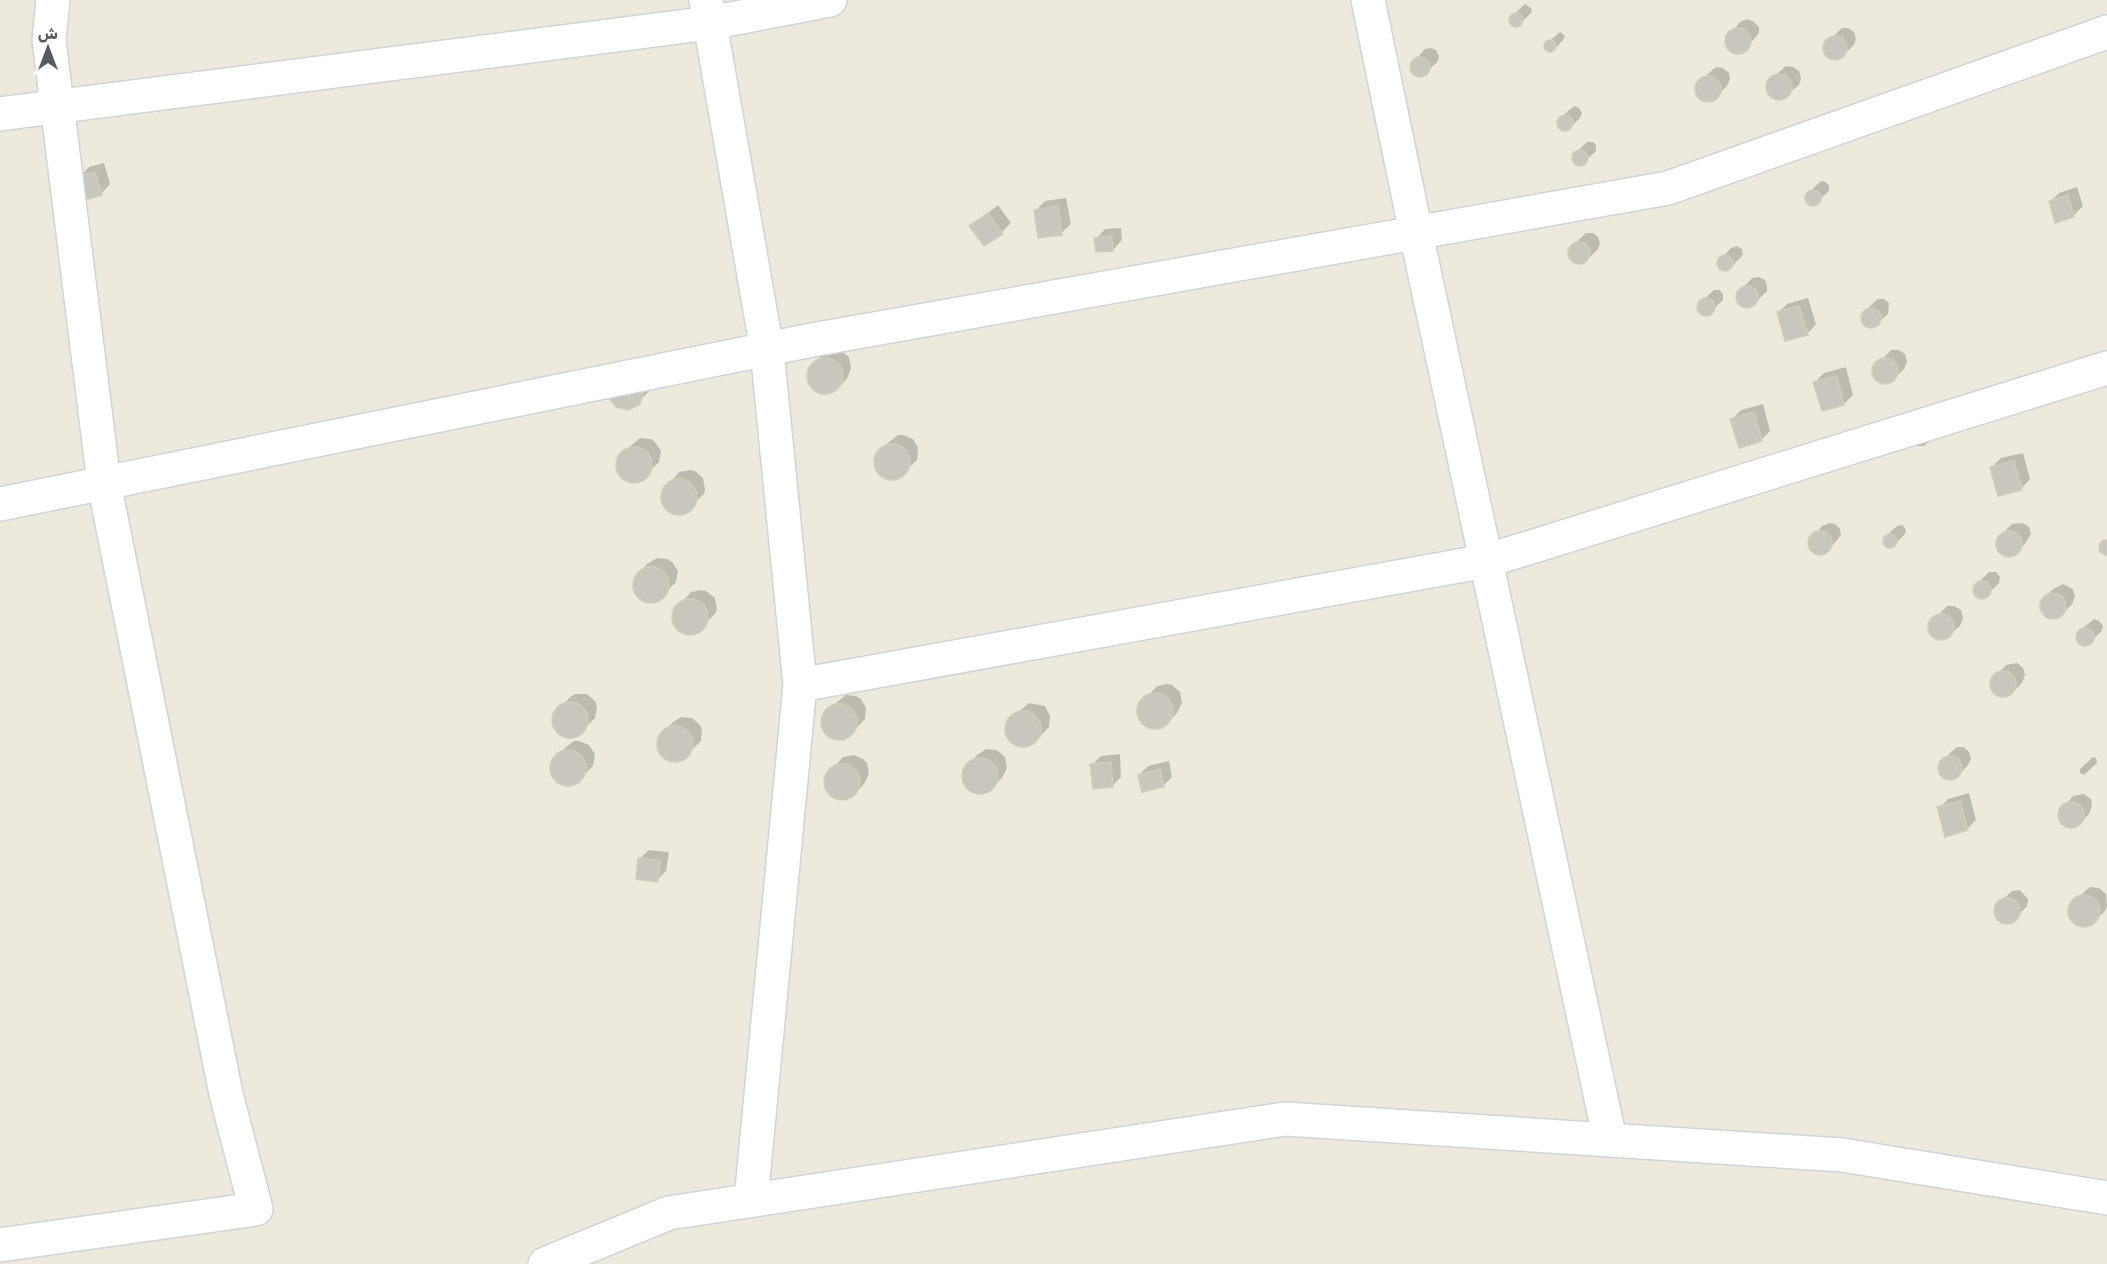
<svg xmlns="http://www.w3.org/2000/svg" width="2107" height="1264" viewBox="0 0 2107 1264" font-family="Rubik,Cairo,sans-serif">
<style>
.shadow{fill:#0003}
.building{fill:#c9c6bd;stroke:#d1ccbb;stroke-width:1.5}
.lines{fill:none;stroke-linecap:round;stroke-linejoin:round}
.minor-casing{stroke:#d1d3da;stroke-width:36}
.minor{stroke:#fff;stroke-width:33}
</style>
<rect width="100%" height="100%" fill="#edeadd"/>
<path class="shadow" d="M1525,4L1532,9L1531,13L1518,26L1513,25L1511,21V17Z
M1747,19L1753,21L1759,27V33L1745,50L1738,53L1732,51L1727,45V38L1740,22Z
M1842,28H1848L1854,32L1856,38L1854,45L1844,54L1838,58H1832L1827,54L1824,48L1827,42Z
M1560,32L1565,36L1563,40L1554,50L1550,51L1547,49V43Z
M1431,48L1436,50L1439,56L1438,61L1424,75L1413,74L1410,69L1412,63L1425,49Z
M1786,66L1793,67L1799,71L1801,78L1799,85L1783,98H1775L1770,94L1768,87L1770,80Z
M1716,67L1723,68L1729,73L1730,79L1727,86L1717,96L1711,100L1704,99L1698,95L1696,88L1700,81Z
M1574,106L1579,108L1582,113L1580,118L1570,128L1565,130L1560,128L1558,124L1560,118Z
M1587,142H1593L1596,145V151L1582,164H1577L1573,160V155Z
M104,163L110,184L101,194L80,177L89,167Z
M1821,181L1826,182L1829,186V191L1815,204L1810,203L1807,200V194Z
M2077,187L2083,206L2074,215L2056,221L2050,202L2059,193Z
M1066,198L1071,224L1061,233L1036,210L1045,201Z
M998,205L1011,223L1002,232L971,227Z
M1121,228L1122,240L1113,250L1096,239L1105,229Z
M1586,233H1593L1598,237L1600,243L1598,249L1588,259L1583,263H1576L1571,259L1569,254L1571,247Z
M1737,246L1742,249L1743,255L1729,269L1724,271L1720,267L1718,262L1731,248Z
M1759,277L1765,280L1767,285V291L1752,306L1746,307L1740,305L1738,299V293L1752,278Z
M1714,290H1719L1723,294V300L1709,313H1703L1699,309V304Z
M1808,298L1816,324L1807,334L1778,313L1787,304Z
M1878,299H1884L1889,303L1888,314L1878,323L1868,326L1863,323L1862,317L1863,312Z
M830,350L841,351L849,357L851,368L847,379L837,389L826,393L815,390L808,382L809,370L821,356Z
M1891,350H1899L1905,354L1907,362L1904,369L1894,379L1883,382L1874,375V368Z
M1846,367L1853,395L1844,404L1815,382L1824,373Z
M651,389L638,403L610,396Z
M1763,404L1770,431L1761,440L1732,419L1741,410Z
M1939,432L1924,446H1918L1912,444Z
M898,435H903L913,439L918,448L917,460L899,477L887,479L882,476L876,467V456L889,442Z
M640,438L651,439L655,442L661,451L659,462L641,480L630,481L621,475L617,465L621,454Z
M2023,453L2030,479L2021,489L1992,467L2001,458Z
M690,470L695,471L703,478L705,489L704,494L685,512L680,513L669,511L662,502L663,491L679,472Z
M1829,523L1835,524L1840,529L1841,535L1828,551L1822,554L1815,553L1810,548L1809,542L1822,526Z
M2023,523L2029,527L2031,534L2024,545L2015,554L2007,555L2000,551L1998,540L2002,534L2012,524Z
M1902,525L1905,528L1906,532L1903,536L1893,546L1885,544V539L1887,535L1897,526Z
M657,558L667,559L672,562L678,571L676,582L658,600L647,601L637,595L634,590V579L647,564Z
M1989,572H1996L2000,577L1999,583L1985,597H1978L1974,592L1975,586Z
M2063,584L2073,589L2075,597L2072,604L2062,614L2055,617L2047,616L2042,606L2044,599L2053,589Z
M701,590L706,591L715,598L717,609L715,614L697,632L692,634L681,631L674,622V611L691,592Z
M1947,606H1954L1961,610L1963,618L1960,626L1950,635L1938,639L1932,634L1930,624Z
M2094,619L2099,621L2103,626L2101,632L2086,645L2079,643L2077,638L2078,632Z
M2017,663L2023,668L2025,675L2022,683L2012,693L2005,696L1994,692L1992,681L1996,675L2006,665Z
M1167,684L1172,685L1180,692L1182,703L1177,713L1168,723L1162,726L1151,727L1142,721L1139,716L1140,705L1157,686Z
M576,694H587L595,701L597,707L595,718L577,736L566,737L561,735L554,726L555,714L571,696Z
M846,695L856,696L861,699L866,708L865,719L851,734L841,739L830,736L826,732L822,722L826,711Z
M1029,703L1045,706L1050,716L1049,727L1035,742L1024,747L1020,746L1009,740L1006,729L1010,719Z
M681,717L692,718L700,725L702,730L701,741L682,759L671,760L661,754L659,749V738L672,723Z
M574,741H579L589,745L595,754L593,766L575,783L563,785L558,782L551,773L552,762L565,748Z
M1957,747H1964L1969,752L1971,759L1968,765L1959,775L1952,778H1946L1941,774L1939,767L1941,761Z
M986,749L997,750L1005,757L1007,768L1002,778L992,788L981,793L970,790L964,781V770L977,755Z
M1120,754L1121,777L1112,786L1092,765L1101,756Z
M854,755L863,759L867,763L869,774L864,784L854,794L849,798H838L833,796L826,787V776L843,757Z
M2093,757L2096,758L2097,763L2084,775L2080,773V769Z
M1169,761L1172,777L1163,786L1139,775L1148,766Z
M1969,793L1976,820L1967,829L1939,808L1948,799Z
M2084,794L2091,799L2092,806L2089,814L2079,824L2072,827H2068L2062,823L2060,812L2073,796Z
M649,850L669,852L666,871L657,880L639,859Z
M2090,887L2099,888L2106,894L2107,906L2105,911L2095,921L2087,925H2078L2071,919L2069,910L2073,902Z
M2020,890L2028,899L2027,906L2012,922L2004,923L1996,915L1997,905L2012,891Z"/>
<path class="building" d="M1509 20a7 7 0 1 1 14 0a7 7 0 1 1-14 0Z
M1725 41a13 13 0 1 1 26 0a13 13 0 1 1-26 0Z
M1823 48a12 12 0 1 1 24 0a12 12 0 1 1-24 0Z
M1544 46a6 6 0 1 1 12 0a6 6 0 1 1-12 0Z
M1410 67a10 10 0 1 1 20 0a10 10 0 1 1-20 0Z
M1766 87a13 13 0 1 1 26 0a13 13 0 1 1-26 0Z
M1695 89a13 13 0 1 1 26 0a13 13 0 1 1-26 0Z
M1557 123a8 8 0 1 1 16 0a8 8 0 1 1-16 0Z
M1572 158a8 8 0 1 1 16 0a8 8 0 1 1-16 0Z
M95,172L102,195L85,200L78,176Z
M1805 198a8 8 0 1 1 16 0a8 8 0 1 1-16 0Z
M2068,195L2074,217L2055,223L2049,201Z
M1058,206L1062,235L1038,238L1034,210Z
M988,213L1003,234L984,246L969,226Z
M1112,236L1113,251L1096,252L1094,238Z
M1568 253a11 11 0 1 1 22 0a11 11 0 1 1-22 0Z
M1717 263a8 8 0 1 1 16 0a8 8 0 1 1-16 0Z
M1736 297a11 11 0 1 1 22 0a11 11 0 1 1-22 0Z
M1697 307a9 9 0 1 1 18 0a9 9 0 1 1-18 0Z
M1799,306L1808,335L1785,341L1777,312Z
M1861 318a10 10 0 1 1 20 0a10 10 0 1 1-20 0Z
M807 376a18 18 0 1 1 36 0a18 18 0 1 1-36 0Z
M1872 371a13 13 0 1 1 26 0a13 13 0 1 1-26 0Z
M1837,376L1844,405L1822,411L1813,382Z
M644,387L642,399L639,405L628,410L616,407L608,397Z
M1754,412L1762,441L1739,448L1730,419Z
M874 462a18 18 0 1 1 36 0a18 18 0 1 1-36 0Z
M616 465a18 18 0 1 1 36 0a18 18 0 1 1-36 0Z
M2014,461L2022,490L1998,496L1990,467Z
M661 497a18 18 0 1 1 36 0a18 18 0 1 1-36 0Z
M1996 544a13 13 0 1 1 26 0a13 13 0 1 1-26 0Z
M1808 543a12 12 0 1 1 24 0a12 12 0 1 1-24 0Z
M1883 541a7 7 0 1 1 14 0a7 7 0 1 1-14 0Z
M2107,540V555H2105L2100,552L2099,546L2102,541Z
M633 585a18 18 0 1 1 36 0a18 18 0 1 1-36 0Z
M1973 590a9 9 0 1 1 18 0a9 9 0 1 1-18 0Z
M2040 606a13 13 0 1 1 26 0a13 13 0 1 1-26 0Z
M672 617a18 18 0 1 1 36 0a18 18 0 1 1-36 0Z
M1928 627a13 13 0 1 1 26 0a13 13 0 1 1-26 0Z
M2076 637a9 9 0 1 1 18 0a9 9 0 1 1-18 0Z
M1990 684a13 13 0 1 1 26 0a13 13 0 1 1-26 0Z
M1137 711a18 18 0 1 1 36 0a18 18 0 1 1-36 0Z
M552 720a18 18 0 1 1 36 0a18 18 0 1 1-36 0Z
M821 722a18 18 0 1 1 36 0a18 18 0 1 1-36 0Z
M1005 729a18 18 0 1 1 36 0a18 18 0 1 1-36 0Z
M657 744a18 18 0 1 1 36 0a18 18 0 1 1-36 0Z
M550 768a18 18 0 1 1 36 0a18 18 0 1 1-36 0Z
M1938 768a12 12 0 1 1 24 0a12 12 0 1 1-24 0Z
M962 776a18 18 0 1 1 36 0a18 18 0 1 1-36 0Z
M1111,762L1113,787L1093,789L1090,764Z
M824 782a18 18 0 1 1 36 0a18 18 0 1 1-36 0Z
M1160,769L1164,787L1142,792L1138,775Z
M1960,801L1968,830L1945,837L1937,807Z
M2058 815a13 13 0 1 1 26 0a13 13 0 1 1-26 0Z
M638,858L660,861L658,882L636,879Z
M2068 911a16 16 0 1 1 32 0a16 16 0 1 1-32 0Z
M1994 911a13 13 0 1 1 26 0a13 13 0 1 1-26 0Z"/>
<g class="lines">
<g class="minor-casing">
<path id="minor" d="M706,0L767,350L800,685
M1368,0L1416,233L1610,1140
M0,114L710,23L830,0
M0,504L812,340L1668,188L2107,32
M751,1200L800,685L1486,561L2107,368
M0,1245L256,1209L226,1094L104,483L49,40L53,0
M545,1264L669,1213L1285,1119L1842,1155L2107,1198"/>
</g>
<use href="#minor" class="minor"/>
</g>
<g transform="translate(48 48)" stroke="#ffffff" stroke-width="4.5" paint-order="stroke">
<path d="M0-4.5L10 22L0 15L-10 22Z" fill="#575b61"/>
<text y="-9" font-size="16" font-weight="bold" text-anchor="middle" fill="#575b61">ش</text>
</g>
</svg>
